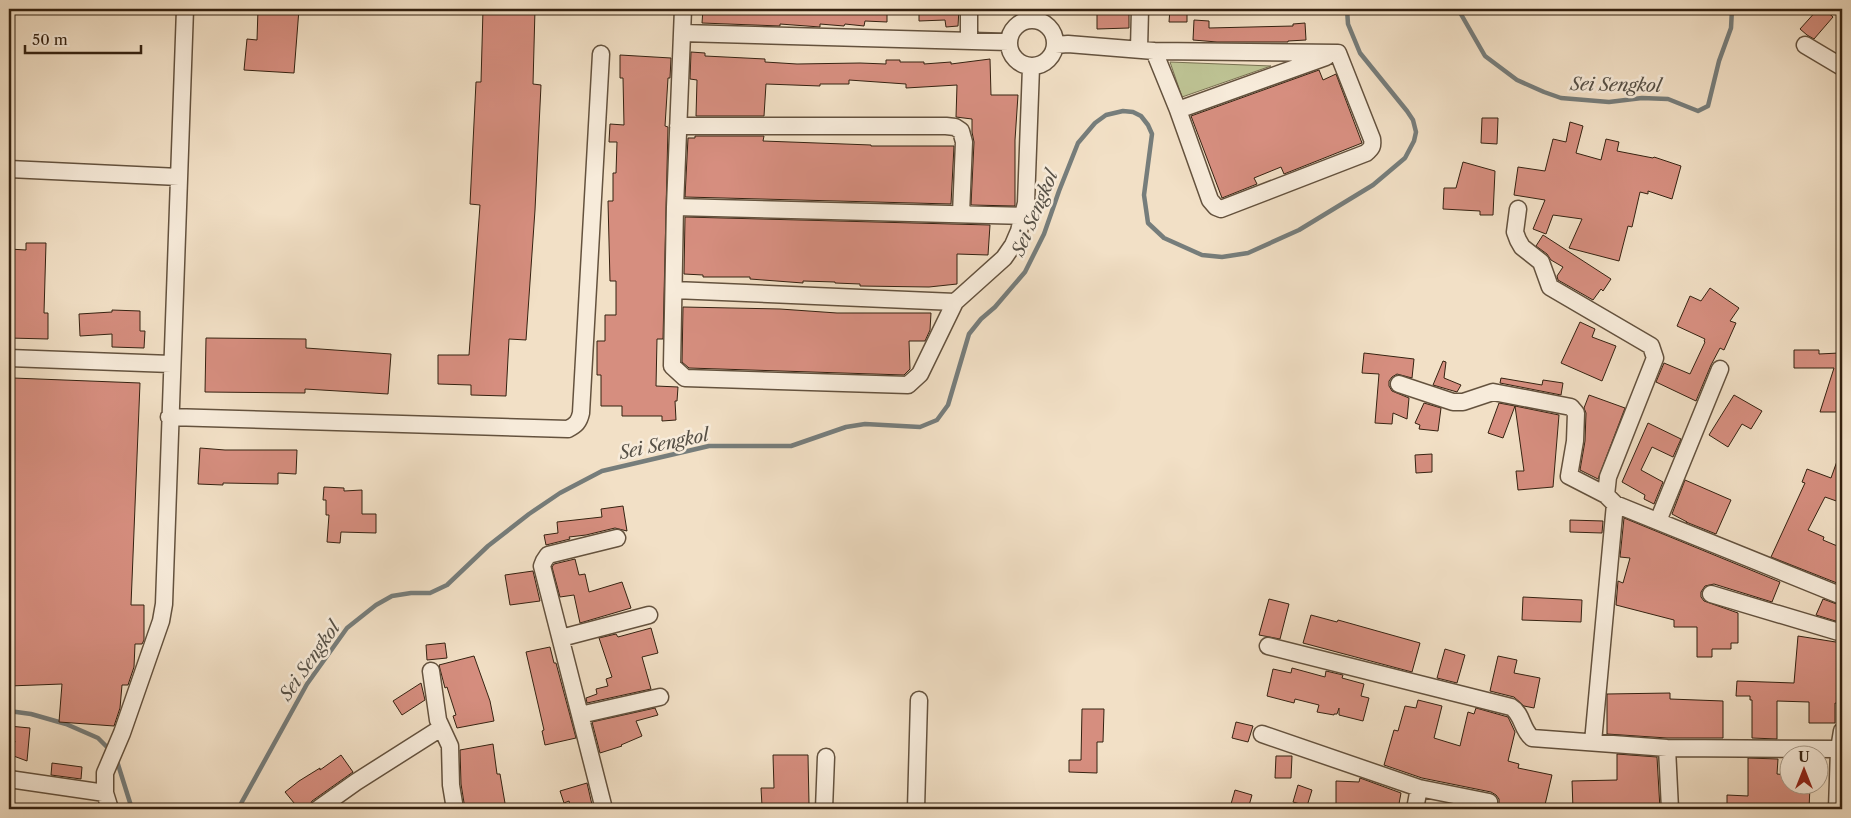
<svg xmlns="http://www.w3.org/2000/svg" width="1851" height="818" viewBox="0 0 1851 818" font-family="'Libre Caslon Text',serif">
<style>
.green{fill:#bdc293;stroke:#797252}
.lines{fill:none;stroke-linecap:round;stroke-linejoin:round}
.stream{stroke:#767d7b;stroke-width:4.5}
.building{fill:#d68e7f;stroke:#352211}
.minor-casing{stroke:#64523e;stroke-width:19}
.minor{stroke:#f7ebda;stroke-width:16}
.labels{text-anchor:middle;stroke-width:5;stroke-linejoin:round;paint-order:stroke}
.water-label{font-size:18px;font-style:italic;fill:#565046;stroke:#f7ebda}
</style>
<rect width="100%" height="100%" fill="#f2e0c6"/>
<filter id="stains"><feTurbulence type="fractalNoise" baseFrequency=".004" numOctaves="4"/><feColorMatrix values="0 0 0 0 .2 0 0 0 0 .09 0 0 0 0 .02 0 0 0 .5 -.17"/></filter>
<radialGradient id="worn" r=".72"><stop offset=".6" stop-color="#630" stop-opacity="0"/><stop offset="1" stop-color="#630" stop-opacity=".3"/></radialGradient>
<path class="green" d="M1170,62L1271,66L1182,97Z"/>
<g class="lines">
<path class="stream" d="M1458,9L1485,56L1517,80L1544,92L1561,98L1609,102L1642,98L1668,99L1698,111L1708,106L1719,61L1731,28L1732,9
M9,711L31,714L66,724L98,738L110,750
M116,758L132,809
M238,809L307,684L347,628L376,605L392,596L411,593H430L447,585L488,546L529,514L560,493L602,471L709,446H791L846,427L865,424L920,427L937,420L948,405L969,334L981,319L995,307L1025,272L1044,234L1059,191L1078,143L1095,123L1106,115L1123,111L1133,112L1141,116L1148,125L1152,134L1144,195L1148,223L1164,238L1202,255L1222,257L1248,253L1299,230L1373,185L1405,158L1414,141L1416,132L1413,120L1407,111L1360,53L1348,24L1347,9"/>
</g>
<path class="building" d="M258,9H299L294,73L244,70L247,39L257,40Z
M483,9H535L533,84L541,85L535,210L526,340L509,339L506,396L471,395V385L438,384V355H469L480,205L470,204L476,82H481Z
M703,9H887V22L865,21L864,26L845,24L844,26L820,24V27L780,24V26L702,23Z
M919,9H959L958,26L946,27L945,20L919,21Z
M1097,9H1129V28L1097,29Z
M1170,9H1187V22H1169Z
M1818,9H1824L1833,17L1814,39L1807,35L1800,29Z
M1194,20L1209,21V28L1293,26V24L1305,23L1306,40L1288,41V42H1217L1193,40Z
M691,52L705,53V56L765,59V62L797,64L860,63L886,64V60H900V62H924V64L951,62V64L990,59L991,95H1018L1015,140V206L971,205L974,142L972,132V119L956,117L957,85L906,88V84L849,80V84H820V86L766,84L764,116H696L697,80L690,79Z
M620,55L671,58L670,78H668L665,126L668,127L663,339H657L656,386L678,387L677,401H675L676,420L662,421V416H622V406H601V375H597V341H605V315H616V281H610L608,201H613V173H616L617,142H609L610,124L624,125L623,78H620Z
M1319,70L1323,80L1336,74L1362,143L1284,174L1281,167L1254,178L1257,184L1222,198L1191,116Z
M1482,118H1498L1497,144L1481,143Z
M1570,122L1583,126L1576,153L1601,160L1606,139L1619,142L1617,151L1653,158L1654,157L1681,166L1672,199L1648,191V194L1640,192L1632,227L1628,226L1619,261L1569,248L1582,219L1553,215L1546,234L1533,229L1545,200L1514,195L1518,167L1545,171L1553,139L1566,142Z
M695,136H764L763,141L871,145V146H954L951,204L685,197L688,138H695Z
M1463,162L1495,171L1493,215H1480V211L1443,209L1444,188H1456Z
M685,217L990,225L988,255L957,254V284L929,287L860,286V284L835,283V282L803,281V283L750,279V277H703V275L684,274Z
M1543,235L1611,279L1603,291L1601,289L1593,300L1558,280L1557,276L1563,267L1551,260L1547,254L1536,246Z
M26,243H46L44,313H48V339L9,338V249L26,250Z
M1710,288L1739,308L1730,321L1736,323L1724,350L1720,348L1711,365L1696,401L1656,382L1664,363L1690,374L1705,342L1704,341L1705,339L1677,326L1690,296L1701,301Z
M683,307L780,309L837,313H931L930,330L925,341H909L910,369L904,375L689,368L682,362Z
M112,310L140,311V331H145L144,348L112,347V334L80,336L79,314L112,312Z
M1580,322L1595,329L1592,337L1616,346L1602,381L1561,363Z
M206,338L306,339V348L391,354L388,394L305,389V393L205,392Z
M1794,350H1819V354L1839,353L1840,351L1842,352V412H1820L1834,368H1794Z
M1364,353L1414,359L1412,378L1397,374L1392,377L1389,381V386L1392,391L1409,398L1407,419L1393,413L1392,424L1375,423L1379,374L1362,373Z
M1443,361L1446,362L1444,378L1461,385L1457,392L1433,385Z
M13,378L140,383L131,605H144V640L142,644H135L134,667L128,685H122L120,708L114,726L59,722L62,684L9,686V483Z
M1501,378L1542,385L1543,380L1563,383L1561,395L1500,383Z
M1589,395L1625,408L1598,479L1580,470L1585,441L1586,413L1584,408Z
M1734,395L1762,411L1751,429L1742,424L1728,447L1709,435Z
M1424,403L1441,408L1438,431L1419,429L1420,425L1415,423Z
M1499,403L1515,406L1503,438L1488,433Z
M1515,406L1559,415L1553,487L1518,490L1516,471H1524Z
M1648,423L1681,439L1673,457L1652,447L1641,470L1663,482L1654,504L1644,499L1645,495L1622,482Z
M200,448L225,450H297L296,474L278,473V484L223,483V485L198,484Z
M1841,450L1842,503L1825,497L1808,530L1824,537L1823,540L1842,548V585L1771,557L1805,483L1802,482L1807,469L1831,478Z
M1432,454V472L1416,473L1415,455Z
M1685,480L1731,500L1716,534L1686,522H1687L1672,514Z
M324,487L344,488V491L362,490V514H376V533L341,532L340,543L327,542L329,515H326V500H323Z
M623,506L627,531L615,528L586,535L569,537L570,539L546,545L544,535L558,533L557,522L602,517L601,509Z
M1624,518L1780,582L1772,602L1714,584L1705,586L1701,592V597L1704,601L1738,613V643H1731V649H1712V657H1697V627H1674V620L1616,605L1618,581L1623,583L1630,558L1620,557Z
M1570,520L1603,521L1602,533L1570,532Z
M575,559L579,575L585,574L589,592L622,582L631,608L580,623L574,595L560,597L552,567L554,564Z
M533,571L540,601L510,605L505,575Z
M1523,597L1582,600L1581,622L1522,620Z
M1269,599L1289,604L1280,639L1259,635Z
M1823,599L1842,606V623L1816,615Z
M1311,615L1337,622L1338,620L1420,643L1412,672L1303,643Z
M651,628L658,653L642,657L651,689L587,703L586,698L597,694L596,689L608,686L606,679L612,677L599,638L616,634L618,637Z
M1798,636L1842,643L1841,704L1835,703V723H1809V702L1777,701V739L1752,738V700H1750V696H1736L1737,681L1794,683Z
M445,643L447,658L427,660L426,645Z
M550,647L554,663H556L576,738L545,745L542,731L544,730L526,652Z
M1445,649L1465,655L1457,683L1437,678Z
M474,656L490,701L494,721L457,728L453,716L456,715L447,687L445,688L439,665Z
M1498,656L1517,660L1514,673L1540,678L1534,708L1524,706L1514,697L1490,691Z
M1292,668L1325,677L1326,671L1343,675L1342,678L1364,684L1361,696L1369,698L1363,721L1339,715V708L1337,714H1334V715L1317,712L1319,705L1295,699L1294,703L1267,696L1273,669L1291,673Z
M421,683L425,700L402,715L393,701Z
M1670,693V699L1723,701V738H1667L1607,734V694Z
M1418,700L1442,706L1434,738L1460,746L1468,712L1474,714L1476,708L1508,717L1515,732L1508,761L1519,764L1518,768L1552,775L1544,809H1496L1499,804V799L1496,795L1491,792L1422,778L1384,765L1394,730L1398,731L1405,706L1416,708Z
M655,708L658,715L636,721L642,736L621,745L622,746L600,753L592,722Z
M1082,709H1104L1103,742H1097V773L1069,772V760H1081Z
M1236,722L1253,726L1248,742L1232,738Z
M9,726L30,728L27,761L11,755L15,741L9,740Z
M493,744L497,774H500L506,809H465L461,784L460,750Z
M1617,754L1657,757L1660,809H1573L1572,781L1617,780Z
M341,755L353,772L312,801L308,809H299L285,792L299,781L320,768V770Z
M773,755H808L809,804L762,806L761,788H774Z
M1276,756H1292L1291,778H1275Z
M1748,758L1778,759L1777,774L1788,775V786H1810L1809,809H1727V795L1748,796Z
M52,763L82,767L81,779L51,775Z
M1360,778L1401,793L1398,809H1353L1354,805H1336V781L1359,782Z
M587,783L593,809H571L569,801L564,803L560,791Z
M1298,785L1312,790L1307,806L1293,802Z
M1235,790L1252,795L1248,809L1231,804Z"/>
<g class="lines">
<g class="minor-casing">
<path id="minor" d="M683,9L675,207L672,366L685,378L908,385L920,374L955,302L1004,258L1013,245L1019,231L1026,203L1031,67
M969,9V40
M1009 43a23 23 0 1 1 46 0a23 23 0 1 1-46 0Z
M682,33L1009,42
M1055,45L1068,44L1154,51
M1805,45L1842,67
M1139,49L1140,9
M1154,51L1338,53L1372,139C1373,146 1372,148 1366,153L1221,209L1216,207L1210,200L1178,110Z
M1178,110L1326,57
M678,126H946L955,127L961,131L964,142L961,214
M9,169L179,177
M675,207L1023,216
M1518,209L1515,232L1518,240L1522,247L1541,262L1550,287L1651,346L1655,358L1608,477L1606,495L1615,504L1593,742
M674,290L955,302
M9,358L171,364
M1399,384L1453,402H1463L1493,392L1571,407L1576,413L1575,441L1569,476L1606,495
M169,417L568,429C576,425 579,422 581,413L601,54
M1615,504L1842,596
M1658,521L1720,369
M1711,594L1842,633
M561,638L649,615
M1268,646L1511,707C1523,714 1521,729 1532,738L1667,748L1839,749L1842,731
M431,671L438,720L450,746L451,785L455,809
M580,715L660,697
M1262,734L1419,788L1489,802
M1667,748L1670,809
M9,779L105,793
M110,809L105,793V773L122,733L161,621L164,604L185,9
M318,809L356,782L441,728
M604,809L542,566L544,561L548,555L617,538
M824,809L826,757
M916,809L919,700
M1415,809L1419,788
M1837,809L1839,749"/>
</g>
<use href="#minor" class="minor"/>
</g>
<g class="labels">
<g class="water-label">
<text transform="translate(1616 85) rotate(1)" y="6">Sei Sengkol</text>
<text transform="translate(1035 213) rotate(-67)" y="6">Sei Sengkol</text>
<text transform="translate(664 444) rotate(-12)" y="6">Sei Sengkol</text>
<text transform="translate(310 661) rotate(-55)" y="6">Sei Sengkol</text>
</g>
</g>
<rect width="1851" height="818" fill="none" stroke="#f2e0c6" stroke-width="30"/>
<rect x="10" y="10" width="1831" height="798" fill="none" stroke="#352211" stroke-width="2.5"/>
<rect x="15" y="15" width="1821" height="788" fill="none" stroke="#352211"/>
<g transform="translate(1804 770)"><circle r="24" fill="#f7ebda" stroke="#a99b8a"/>
<path d="M0-4L9 19L0 12L-9 19Z" fill="#8f2418"/>
<text y="-8" font-size="14" font-weight="bold" text-anchor="middle" fill="#352211">U</text>
</g>
<path d="M25 45v8h116v-8" fill="none" stroke="#352211" stroke-width="2.5"/>
<text x="32" y="45" font-size="15" fill="#352211" stroke="#f7ebda" stroke-width="4" paint-order="stroke">50 m</text>
<rect width="100%" height="100%" filter="url(#stains)"/>
<rect width="100%" height="100%" fill="url(#worn)"/>
</svg>
